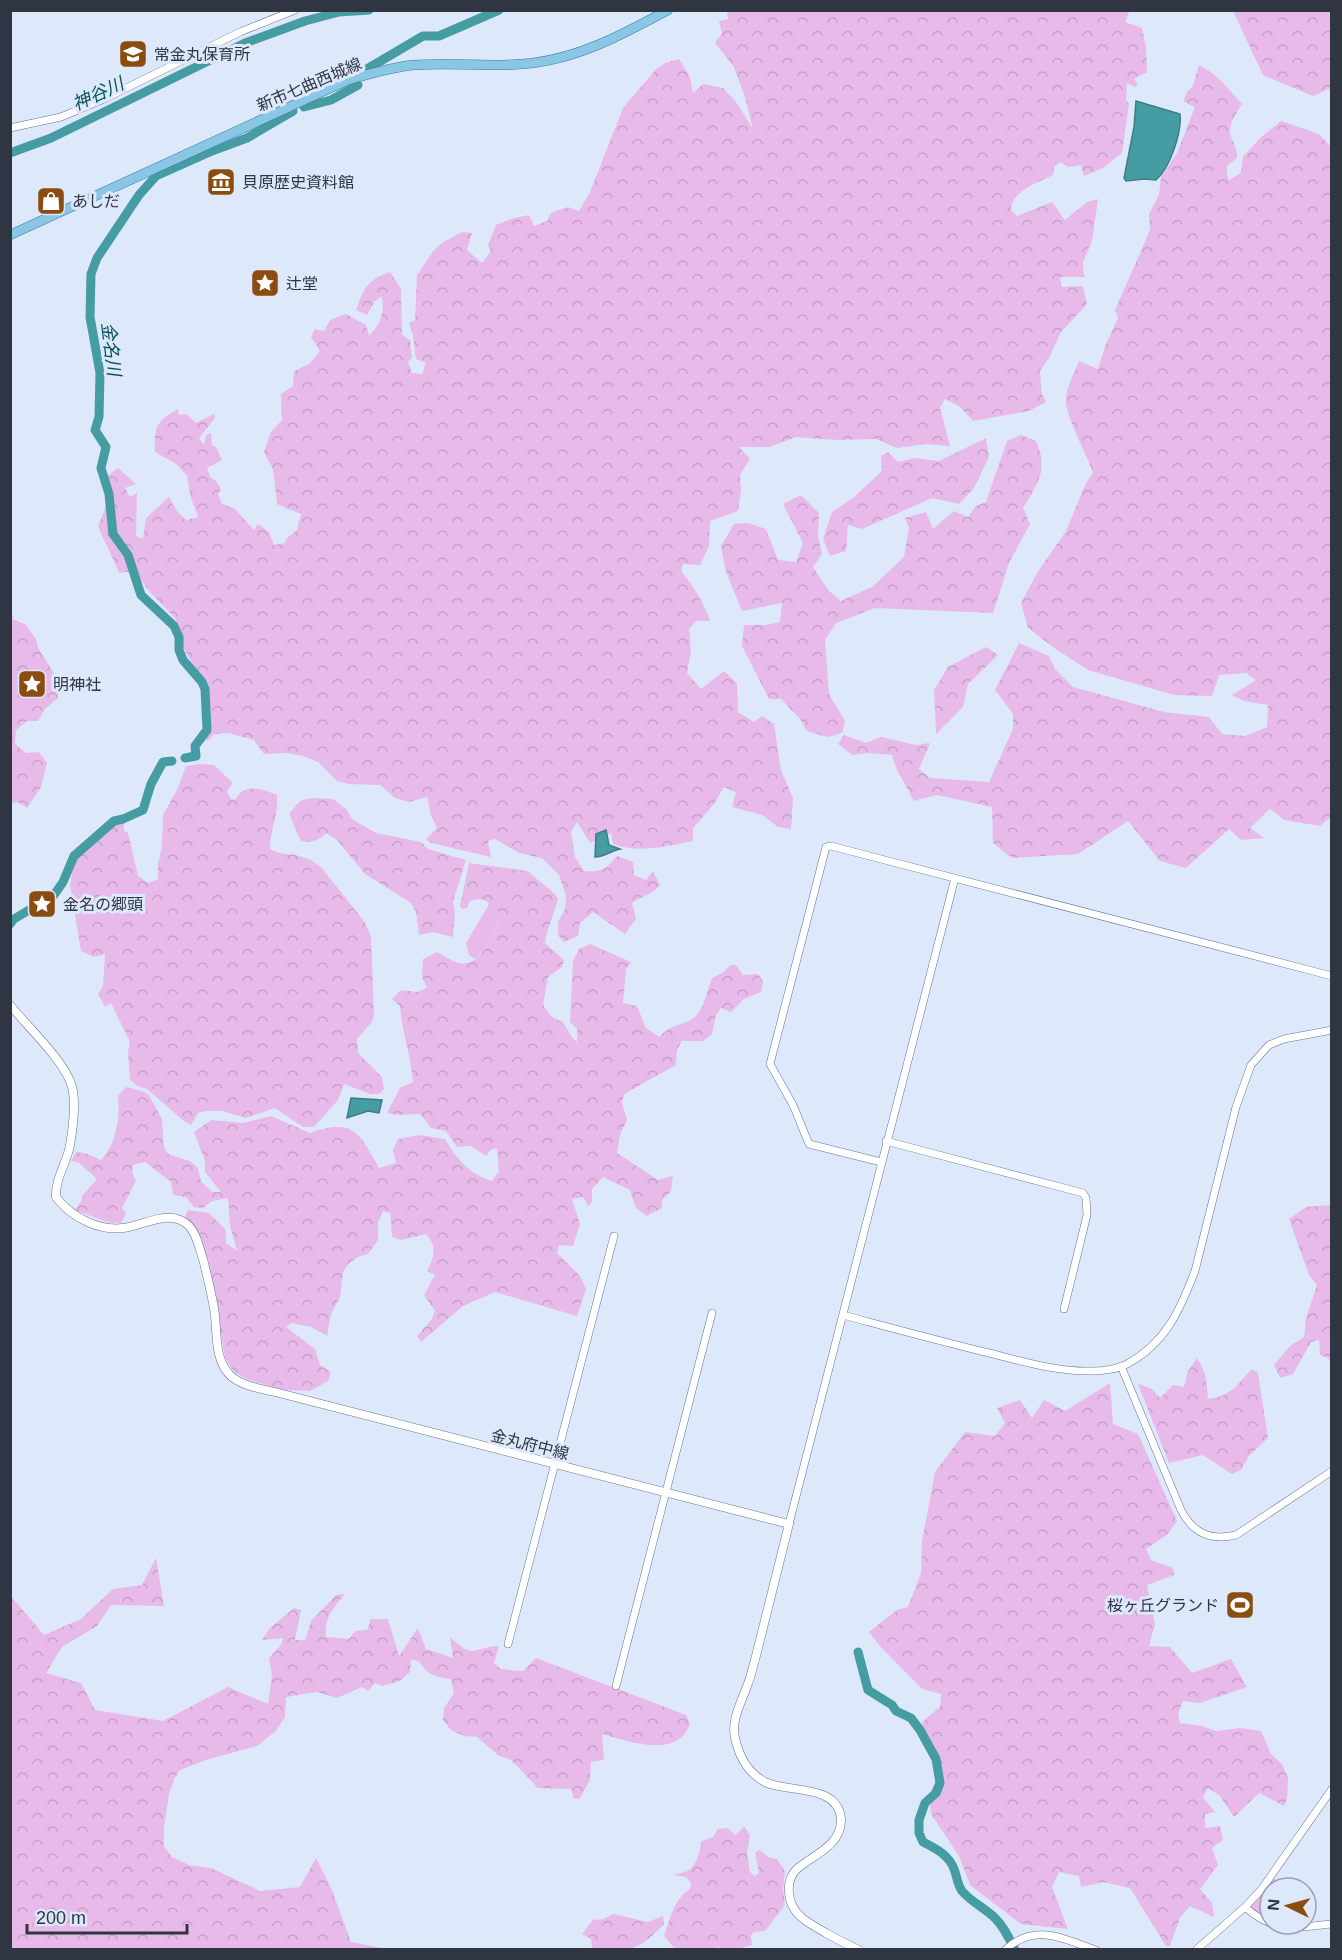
<svg xmlns="http://www.w3.org/2000/svg" width="1342" height="1960" viewBox="0 0 1342 1960" font-family="Arial,'Noto Sans JP',sans-serif">
<style>
.green{fill:#e8bae9}
.forest{fill:url(#forest-crowns)}
.water{fill:#459ca3;stroke:#3e7d86;stroke-width:1.5}
.lines{fill:none;stroke-linecap:round;stroke-linejoin:round}
.stream{stroke:#3e7d86;stroke-width:1.5}
.river{stroke:#459ca3;stroke-width:9}
.tertiary-casing{stroke:#667490;stroke-width:8}
.secondary-casing{stroke:#667490;stroke-width:9}
.primary-casing{stroke:#367b9f;stroke-width:10}
.tertiary{stroke:#fff;stroke-width:7}
.secondary{stroke:#fff;stroke-width:8}
.primary{stroke:#89c7e4;stroke-width:9}
.labels{text-anchor:middle;stroke-width:6;stroke-linejoin:round;paint-order:stroke}
.poi-label{font-size:16px;fill:#2f3541;stroke:#dee8fb;text-anchor:start}
.street-label{font-size:16px;fill:#2f3541;stroke:#dee8fb}
.water-label{font-size:18px;font-style:italic;fill:#04545a;stroke:#dee8fb}
</style>
<defs>
<pattern id="forest-crowns" width="20" height="18" patternUnits="userSpaceOnUse" patternTransform="scale(1.5)"><rect width="20" height="18" fill="#e8bae9"/><path d="M2 6a3 3 0 1 1 6 0M12 15a3 3 0 1 1 6 0" fill="none" stroke="#c7a0c9"/></pattern>
</defs>
<rect width="100%" height="100%" fill="#dee8fb"/>
<path class="green" d="M489,900L502,916C493,930 489,949 475,959L469,955L466,943L488,906Z
M1273,1878L1285,1888H1270V1921L1249,1908Z"/>
<path class="forest" d="M1130,10L1125,22L1142,28L1146,47L1147,72L1134,79L1138,85L1135,87L1127,83L1126,99L1129,104L1122,153L1103,168L1084,176L1081,165L1068,167L1060,162L1054,167L1053,175C1039,182 1011,191 1011,210L1017,216L1052,202L1065,220L1087,202L1098,199L1092,241L1083,262L1084,277H1060L1062,287L1083,286L1087,304L1061,332L1050,356L1040,371L1042,394L1046,402L1029,411L973,421L959,406L945,399L940,408L950,446L927,444L897,448L876,439L835,440L796,437L769,447H739L750,459L740,475L741,490L738,511L710,521L709,546L700,565L683,564L681,571C694,586 703,602 710,621H696L689,629L691,651L687,673L701,689L724,671L737,683L738,712L754,722L762,716L774,724L781,770L793,798L791,829L778,827L762,815L732,807L736,792L724,787L714,804L693,828V841C666,846 640,854 613,844L611,833L590,843L577,822L571,832L575,857L584,871C600,873 607,869 617,856L633,862L634,875L646,880L653,871L660,885C653,895 641,896 632,903L636,919L625,934L593,912L580,923L578,936L564,942L558,935V922L565,909L566,896L559,875L542,858L519,853L495,839L488,841L491,857L431,843L426,839L437,828L431,815L427,797L409,802L395,798L380,785L349,784L337,781L318,762L303,756L285,753L264,754L254,740L228,733L214,734L208,741L204,737L208,732L210,718L206,688L183,647L175,618L150,592L134,571L119,573C113,557 104,542 98,526C105,509 112,495 105,478L118,468L136,484L125,488L130,497L137,493L136,536L143,539L146,518L169,497L177,511L186,520L198,517L190,495L187,475L176,464L155,452C154,427 156,421 178,409L179,415L186,414L196,423L214,414L215,418L199,438L204,445L206,435L211,433L212,445L216,447L222,460L207,468L210,477L216,481L221,489L218,494L222,504L234,508L254,530L258,524L269,532L274,545L285,543L286,539L297,530L301,514L277,504L273,469L264,452L271,432L282,420L281,394L293,386L294,371L309,364L320,351L311,337L315,329L324,331L330,320L346,314L366,325L369,336C382,323 384,314 382,296L375,301L367,315L356,310C364,288 367,280 390,272L401,289L402,335L410,340L412,358L408,362L412,373L422,374L426,363L416,359L413,336L409,323L415,320L417,275L434,250L445,241L462,232L472,233L467,250L482,263L491,251L488,245L496,225L514,218L529,215L534,226L547,221L551,213L568,207L579,211L590,192L623,108L656,69L665,63L679,59L690,77L693,93L703,84L723,88L736,102L753,129L745,97L734,67L715,43L722,33L719,21L728,19L727,11Z
M1233,11H1331V88L1313,96L1263,75Z
M1199,65C1217,73 1229,90 1242,104C1237,112 1229,123 1230,133C1232,142 1238,148 1237,158L1227,166V175L1229,180L1241,173L1243,157L1259,139L1281,121L1319,134L1331,147V817L1320,826L1284,820L1270,809L1250,828L1264,838L1241,840L1229,829L1186,868L1160,861L1128,821L1078,854L1012,858L993,843L992,807L937,795L914,801L896,768L892,755L869,753L852,755L838,744L844,735L866,743L881,737L916,745L930,743L919,769L930,778L989,782L1013,729V714L995,690L1019,643L1049,656L1055,669L1073,687L1164,712L1209,717L1222,734L1245,736L1267,727L1268,705L1244,701L1232,695L1256,680L1246,673L1219,675L1212,696L1174,695L1088,670L1054,648L1028,628L1021,603L1037,573L1066,531L1086,483L1093,473C1087,453 1064,416 1066,397C1067,386 1075,372 1079,361L1098,369L1105,346L1118,318L1115,310L1150,230L1149,214L1159,195L1161,177L1177,153L1195,107L1183,101L1187,92L1193,86Z
M1021,435L1036,441C1049,470 1038,483 1023,508L1030,524L1009,563L993,613L875,608L836,623L825,640L829,694L845,721L842,733L827,737L807,731L800,719L781,699H769L742,646L744,625H766L780,622L782,603L742,611L726,572L721,546L734,524L748,523L766,529L778,560L796,562L803,543L783,504L801,495L819,513L818,537L822,554L813,567L829,591L841,601L872,587L904,557L909,528L905,518L926,512L933,529L954,511L968,517L976,506L986,502L1007,441Z
M986,438L989,457L974,488L959,504L932,498L862,529L848,525L846,551L830,556L823,539L832,512L854,497L882,471L881,456L888,452L898,462L914,458L939,461Z
M11,593L12,594L11,609L13,619L26,625L36,639L38,648L57,678L58,698L45,709L38,721H27L16,730L15,744L26,753L39,752L47,763L41,787L27,808L17,802L11,803Z
M986,647L998,655L968,684L963,707L936,734L934,690L948,667Z
M200,764L214,765L233,783L227,791L230,798L235,800C245,782 262,789 277,795C279,814 270,830 270,849L279,853L296,855L311,860L321,867L364,921L371,936L374,1015L372,1022L357,1039L358,1053L382,1077L384,1089L379,1094H370L344,1084L338,1100L314,1127H303L275,1108L246,1118L222,1111H207L198,1113L191,1125L184,1121L147,1089L137,1086L130,1080L128,1052L130,1042L111,1003L105,1007L98,994L103,986L105,954L94,957L81,951L70,885L75,856L116,822L124,823V831L128,833L138,876L148,883L158,879V863L162,847L163,815L177,790L186,766Z
M311,798L333,799L346,809L352,819L376,833L421,842L428,849L466,860L453,901L455,911L453,937L433,932L419,935L416,912L411,903L365,874L337,840L326,833C319,841 311,843 301,841L289,814L301,800Z
M469,863L528,871C538,882 550,887 558,898C555,914 547,927 545,943L564,960L562,967L548,977L543,1005L552,1017L563,1022L571,1036L577,1042V1029L570,1022L573,961L579,949L590,944L631,962L626,969L623,1003L637,1006L646,1028L659,1037C674,1023 673,1028 689,1021C703,1015 707,991 712,978L724,972L730,965H736L743,975L758,974L763,981L761,992L744,999L731,1012L721,1008L716,1015L712,1034L703,1041H682L677,1050L676,1065L624,1094L622,1103L627,1120L620,1135L617,1153L658,1180L673,1176L671,1191L662,1200V1208L647,1216L636,1208L630,1190L603,1177L592,1189V1202L588,1206L583,1197L572,1199L580,1224L573,1246L559,1245L557,1253L580,1276L586,1289L577,1316L495,1292L463,1306L421,1342L417,1336L432,1319L435,1311L424,1295L435,1275L427,1271C434,1257 438,1247 426,1234L401,1240L392,1237L390,1213L383,1211L378,1223V1240L368,1254L358,1257L348,1264L343,1272L340,1297L331,1314L327,1336L311,1327L291,1323L286,1327L315,1349L320,1365L331,1372L328,1381L310,1391L284,1390L248,1380L233,1371L225,1358L215,1295L203,1246L198,1231L185,1217L188,1210L209,1213L226,1230V1243L237,1251L230,1226L228,1198L212,1201L203,1208L194,1207L186,1197L173,1195L171,1182L145,1162L135,1164L132,1167L133,1175L136,1181L122,1208L126,1213L121,1223C105,1225 90,1213 74,1211L82,1200V1196L97,1179L79,1163L71,1161L76,1152L88,1154L101,1160C117,1141 120,1120 118,1096L126,1087L142,1091L149,1095L162,1119L164,1147L168,1154L190,1161L198,1168L201,1181L212,1192H221L205,1172V1161L194,1132L211,1120L243,1123L271,1116L310,1133C353,1118 359,1132 379,1168L396,1163L393,1150L398,1139L419,1135L445,1139C457,1159 469,1174 492,1181L499,1171L497,1148L491,1150L486,1156L471,1146L457,1147L446,1131L431,1128L420,1114L399,1115L387,1113L400,1088L413,1082C411,1056 402,1032 400,1006L392,999L401,990L417,992L427,988L422,977L423,959L437,952C443,955 451,961 459,963C483,968 492,932 502,916C492,905 487,895 470,901L467,908L462,909L460,906Z
M1331,1205V1364L1328,1358L1320,1355L1319,1340L1311,1342L1293,1374L1280,1378L1274,1365L1290,1346L1304,1337L1306,1318L1317,1285L1309,1275L1289,1219L1306,1207Z
M1197,1358C1206,1371 1207,1384 1208,1399C1232,1396 1236,1385 1252,1369L1258,1373L1268,1438L1249,1456L1241,1470L1232,1474L1203,1455L1169,1463L1138,1384L1152,1389L1160,1398L1173,1385L1184,1387L1188,1371Z
M1110,1383L1113,1424L1138,1434L1177,1521L1168,1534L1146,1549L1151,1560L1173,1568L1174,1575L1147,1585L1155,1624L1149,1646L1170,1647L1192,1673L1231,1659L1247,1687L1200,1703L1183,1701L1178,1714L1180,1723L1202,1726L1216,1731L1241,1728L1261,1731L1271,1754L1282,1764L1288,1778L1287,1799L1284,1806L1259,1793L1234,1817L1220,1796L1208,1788L1203,1797L1215,1812L1205,1814V1828L1220,1826L1223,1840L1212,1848L1218,1865L1200,1889L1212,1903L1214,1917L1190,1906L1180,1918L1170,1946H1166L1130,1888L1103,1882L1081,1887L1079,1876L1059,1872L1052,1887L1068,1929L1021,1924L970,1885L959,1856L931,1814L929,1796L937,1777L934,1761L920,1736L923,1721L940,1707L941,1694L922,1689L879,1645L869,1632L897,1610L908,1607L921,1573L922,1541L935,1472L965,1432L995,1436L1005,1423L997,1408L1020,1400L1032,1418L1044,1400L1065,1411Z
M156,1558L164,1606L111,1605L97,1626L62,1647L46,1673L81,1683L95,1710L163,1721L228,1687L268,1704L272,1675L269,1658L281,1645L283,1638L262,1640L269,1629L294,1608L301,1610L295,1640H305L311,1621L336,1595L345,1594C333,1608 324,1618 326,1637L349,1639L355,1631L367,1630L371,1619H388L399,1656L418,1628L426,1649L453,1658L450,1637C475,1661 472,1647 499,1646L494,1663L501,1669L523,1671L536,1658L686,1715L690,1724C677,1760 628,1741 602,1734L604,1760L591,1762L590,1780L580,1798L574,1799L571,1789L538,1788L510,1759L499,1756L477,1737L464,1736L451,1730L443,1720L444,1708L454,1693L451,1679C435,1677 427,1675 419,1661L411,1660L410,1672L400,1681L382,1686L375,1683L368,1691L362,1687L337,1698L317,1692L286,1697L285,1717L276,1731L257,1746L206,1760L180,1770L174,1779L169,1794L164,1828V1846L172,1857L189,1865L211,1868L260,1891L300,1887L316,1858L332,1890L351,1942L387,1949H11L10,1595L44,1635L81,1619L113,1589L142,1585Z
M744,1827L750,1835L747,1854L750,1872L755,1876L759,1873L755,1852L760,1850L769,1858L777,1859L785,1871L783,1889L785,1905L765,1931L754,1932L751,1936L752,1945C739,1949 730,1951 717,1947L716,1949H675L664,1936C670,1919 674,1899 690,1889L691,1883L686,1877L675,1875C680,1872 685,1873 689,1870C698,1864 699,1851 702,1841L713,1837L718,1829L728,1828L735,1835Z
M613,1914L648,1922L663,1916L664,1924C640,1950 628,1954 592,1949L591,1939L582,1934L593,1920L604,1919Z"/>
<path class="water" d="M1136,101L1180,114C1182,132 1170,168 1156,180L1144,179L1126,181L1124,178L1134,127Z
M606,830L609,845L620,849C610,851 605,857 595,857L596,834Z
M351,1098L382,1100L379,1113L368,1111L347,1118Z"/>
<g class="lines">
<path class="stream" d="M339,12V10"/>
<path class="river" d="M367,69L423,36H439L499,10
M304,107L331,100L358,85
M10,153L51,138L245,43L305,21L339,12L369,10
M185,758L196,756L195,746L207,730L205,689L202,682L183,660L179,650V637L174,626L141,595L128,555L113,534L109,494L101,468L106,447L95,430L99,417L100,373L90,317L91,274L97,258L139,195L156,176L212,151L247,138L293,111
M10,924L14,919L54,895L63,882L74,856L114,821L123,819L143,810L151,784L163,762L172,761
M858,1652L868,1690L892,1705L896,1711L911,1718L920,1730L936,1759L940,1783L936,1793L925,1803L919,1820V1833L923,1842C935,1848 949,1855 954,1869C957,1876 957,1884 962,1891C971,1902 985,1908 995,1918C1004,1927 1009,1938 1015,1950"/>
<g class="tertiary-casing">
<path id="tertiary" d="M10,128L61,117L104,99L240,32L295,10
M886,1141L1083,1193L1086,1198L1087,1215L1064,1309
M881,1162L809,1144L793,1105L770,1064L826,847L831,846L1332,976
M843,1315C892,1328 940,1341 989,1353C1022,1361 1057,1372 1092,1371C1102,1371 1118,1369 1127,1364C1166,1343 1180,1310 1195,1271L1236,1107L1251,1065L1269,1045L1284,1039L1332,1030
M1121,1366L1181,1510C1193,1533 1210,1541 1236,1535L1332,1471
M789,1524L955,878
M508,1644L614,1236
M616,1686L712,1313
M1245,1907C1275,1934 1295,1927 1332,1924
M1005,1950C1035,1922 1063,1939 1096,1950
M1196,1950L1245,1907L1261,1890L1332,1789"/>
</g>
<g class="secondary-casing">
<path id="secondary" d="M10,1005C27,1026 61,1058 70,1081C77,1096 73,1128 70,1145C67,1163 55,1178 56,1197C71,1217 98,1231 123,1228C143,1226 171,1207 189,1226C197,1234 199,1248 203,1259C207,1275 211,1292 214,1308C218,1331 213,1361 232,1377C243,1386 261,1389 275,1392L789,1524C778,1568 767,1612 756,1656C753,1666 751,1677 747,1686C741,1704 731,1719 735,1738C739,1756 748,1773 765,1782C786,1793 838,1783 841,1819C842,1845 815,1854 798,1868C784,1880 787,1904 800,1916C809,1925 846,1944 859,1950"/>
</g>
<g class="primary-casing">
<path id="primary" d="M10,235L348,80C369,74 392,67 414,65C454,62 494,68 533,63C582,57 625,33 668,10"/>
</g>
<use href="#tertiary" class="tertiary"/>
<use href="#secondary" class="secondary"/>
<use href="#primary" class="primary"/>
</g>
<defs>
<g id="school-square" transform="scale(1.5)"><rect x="-9" y="-9" width="18" height="18" rx="4" fill="#8a4d0f" stroke="#dee8fb"/><path d="M0-5L7-2L0 1L-7-2ZM-4 1L0 2.5L4 1V4Q0 6-4 4Z" fill="#fff"/></g>
<g id="museum-square" transform="scale(1.5)"><rect x="-9" y="-9" width="18" height="18" rx="4" fill="#8a4d0f" stroke="#dee8fb"/><path d="M0-6L6-3V-2H-6V-3ZM-5-1h2V3h-2ZM-1-1h2V3h-2ZM3-1h2V3H3ZM-6 4H6V6H-6Z" fill="#fff"/></g>
<g id="shop-square" transform="scale(1.5)"><rect x="-9" y="-9" width="18" height="18" rx="4" fill="#8a4d0f" stroke="#dee8fb"/><path d="M-5-2.5h2.3a2.7 3.5 0 0 1 5.4 0H5L5.5 6h-11ZM-1.5-2.5h3a1.5 2.3 0 0 0-3 0Z" fill="#fff"/></g>
<g id="sight-square" transform="scale(1.5)"><rect x="-9" y="-9" width="18" height="18" rx="4" fill="#8a4d0f" stroke="#dee8fb"/><path d="M0-6L1.8-2.2L6-1.7L2.9 1.2L3.7 5.4L0 3.3L-3.7 5.4L-2.9 1.2L-6-1.7L-1.8-2.2Z" fill="#fff"/></g>
<g id="stadium-square" transform="scale(1.5)"><rect x="-9" y="-9" width="18" height="18" rx="4" fill="#8a4d0f" stroke="#dee8fb"/><path d="M0-5a6.5 5 0 1 0 0 10a6.5 5 0 1 0 0-10ZM-3.5-1.8h7v3.6h-7Z" fill="#fff"/></g>
</defs>
<g fill-rule="evenodd">
<use href="#school-square" x="133" y="54"/>
<use href="#museum-square" x="221" y="182"/>
<use href="#shop-square" x="51" y="201"/>
<use href="#sight-square" x="265" y="283"/>
<use href="#sight-square" x="32" y="684"/>
<use href="#sight-square" x="42" y="904"/>
<use href="#stadium-square" x="1240" y="1605"/>
</g>
<g class="labels">
<g class="poi-label">
<text x="154" y="60">常金丸保育所</text>
<text x="242" y="188">貝原歴史資料館</text>
<text x="72" y="207">あしだ</text>
<text x="286" y="289">辻堂</text>
<text x="53" y="690">明神社</text>
<text x="63" y="910">金名の郷頭</text>
<text x="1219" y="1611" text-anchor="end">桜ヶ丘グランド</text>
</g>
<g class="street-label">
<text transform="translate(309 84) rotate(-23)" y="6">新市七曲西城線</text>
<text transform="translate(530 1444) rotate(14)" y="6">金丸府中線</text>
</g>
<g class="water-label">
<text transform="translate(98 94) rotate(-25)" y="6">神谷川</text>
<text transform="translate(111 349) rotate(83)" y="6">金名川</text>
</g>
</g>
<rect width="1342" height="1960" fill="none" stroke="#2f3541" stroke-width="24"/>
<g transform="translate(1288 1906) rotate(275)"><circle r="28" fill="#dee8fb" stroke="#98a0b1" stroke-width="1.5"/>
<path d="M0-4.5L10 22L0 15L-10 22Z" fill="#8a4d0f"/>
<text y="-9" font-size="16" font-weight="bold" text-anchor="middle" fill="#2f3541">N</text>
</g>
<path d="M27 1924v9h160v-9" fill="none" stroke="#2f3541" stroke-width="3"/>
<text x="36" y="1924" font-size="18" fill="#2f3541" stroke="#dee8fb" stroke-width="4.5" paint-order="stroke">200 m</text>
</svg>
